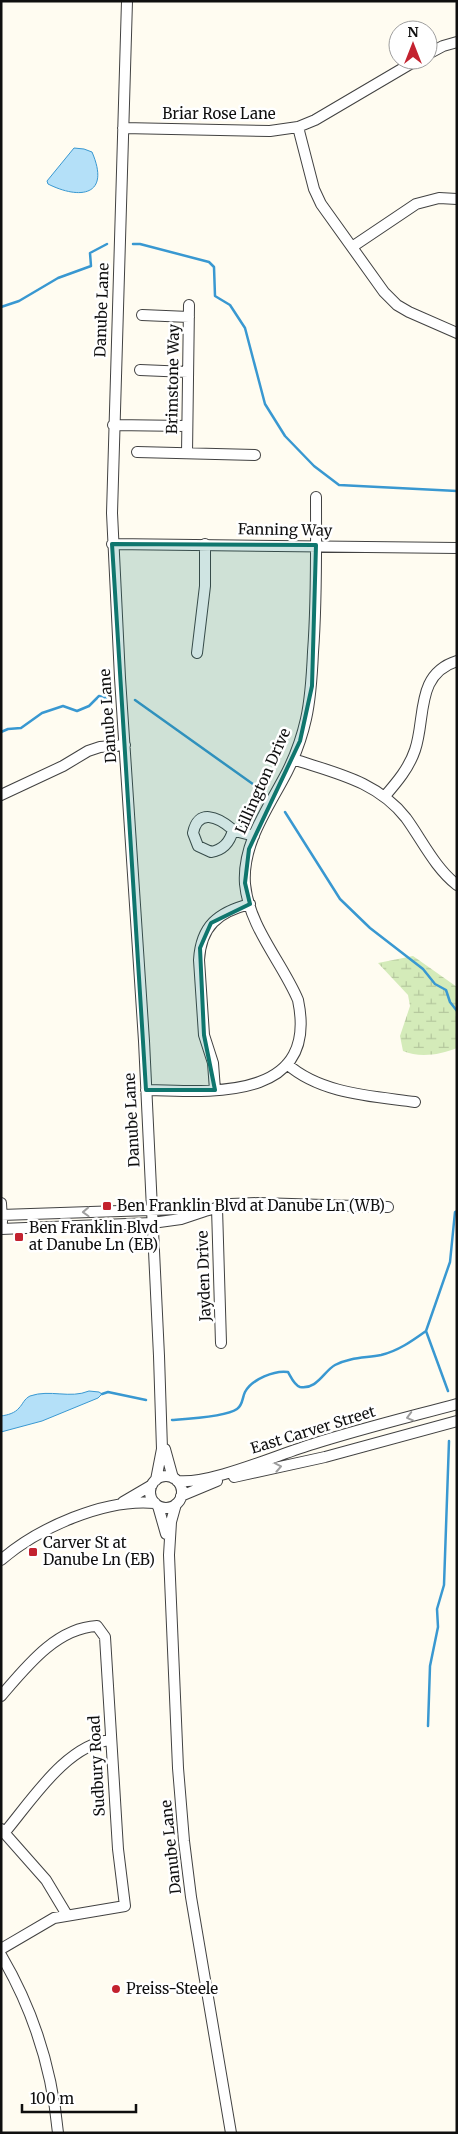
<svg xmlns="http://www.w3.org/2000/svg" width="458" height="2134" viewBox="0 0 458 2134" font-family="Merriweather,serif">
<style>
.wetland{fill:url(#wetland-marsh)}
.water{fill:#b4e0f8;stroke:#3998d1}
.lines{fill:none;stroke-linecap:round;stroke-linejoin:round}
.stream{stroke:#3998d1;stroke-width:2.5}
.minor-casing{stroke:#424242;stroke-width:12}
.minor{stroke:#fff;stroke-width:10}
.oneway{stroke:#9f9f9f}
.marked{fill:#0f766e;fill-opacity:0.2;stroke:#0f766e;stroke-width:4;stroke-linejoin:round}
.poi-dot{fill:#c3222f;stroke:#fff;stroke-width:2}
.labels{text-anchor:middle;stroke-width:5;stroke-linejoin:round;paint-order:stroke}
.street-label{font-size:15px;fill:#0f0f0f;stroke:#fff}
.poi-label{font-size:15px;fill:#0f0f0f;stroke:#fff;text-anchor:start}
</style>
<defs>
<pattern id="wetland-marsh" width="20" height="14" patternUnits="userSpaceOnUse" patternTransform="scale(1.25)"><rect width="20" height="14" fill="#d4ebb9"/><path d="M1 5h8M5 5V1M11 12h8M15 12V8" fill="none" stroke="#b5c89e"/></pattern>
</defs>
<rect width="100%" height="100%" fill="#fffcf1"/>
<path class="wetland" d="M413,956L457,987V1048C440,1055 419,1058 403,1051L400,1036L410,1006L408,995L378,963Z"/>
<path class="water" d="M74,148L84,149L92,152C111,196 80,200 48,184L47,181Z
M89,1391L99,1392L102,1394L98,1398L42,1421L1,1432V1416C8,1415 15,1413 19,1408C23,1404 24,1399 30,1396C50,1389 70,1399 89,1391Z"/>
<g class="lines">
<path class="stream" d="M133,244H140L209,262L214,267L215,296L230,305L245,328L265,404L285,436L314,466L339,485L457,491
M1,307L19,301L58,278L91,266L90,253L107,244
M135,700L264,792
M1,732L8,729L21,728L42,713L63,706L77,711L89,706L99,696L109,699
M285,812L340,899L370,928L423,969L435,984L446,990L450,1002L457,1011
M448,1391L426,1331L450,1262L455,1212L457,1211
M102,1394L108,1392L146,1400
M172,1420C186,1419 226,1417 237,1409C243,1405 242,1398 245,1392C252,1379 275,1370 288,1372C291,1377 294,1385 300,1387C317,1390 324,1371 335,1365C350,1357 366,1358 381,1355C398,1351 412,1341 426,1331
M428,1726L430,1666L438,1627L437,1609L444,1585L449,1441"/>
<g class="minor-casing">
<path id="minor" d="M127,1L112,513L120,678L144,1041L159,1356L162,1449L156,1480
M428,54L443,46L457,42
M298,127L314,189L321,204L384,292L397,305L409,312L457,333
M123,128L270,131L298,127L315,120L417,60
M352,247L416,204L439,198L457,199
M142,315L189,317
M140,370L188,372
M113,425L187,426
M137,452L255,455
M187,453L189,305
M112,544L457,548
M197,653L205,586V544
M293,759C335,773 377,781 406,818C422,840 435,868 457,885
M1,795L63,766L88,751L100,747L125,745
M385,796C397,782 409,768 415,750C426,718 415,674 457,661
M233,830C230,842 223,850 211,852L198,846L193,833C198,808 218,817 232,829C236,832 248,834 254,836
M287,1064C321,1094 372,1096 415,1102
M146,1090C212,1092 319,1101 298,1000C282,962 249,927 245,884C242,843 269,807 287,772C295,756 302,737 306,719C311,697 312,675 313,652C317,600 316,548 316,497
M215,1090L213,1063L204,1035L199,960C201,926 218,912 250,904
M1,1203L2,1222
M217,1208L221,1343
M1,1215L180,1209L200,1210
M1,1229L152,1223L181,1219L205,1211L231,1204L259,1203L388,1207
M165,1449L173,1478
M150 1492a16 16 0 1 1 32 0a16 16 0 1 1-32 0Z
M234,1477L325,1457L457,1421
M177,1481C210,1485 279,1454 313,1444C360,1429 409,1417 457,1404
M181,1496L217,1481
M123,1502L152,1485
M176,1504L171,1522L169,1555L178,1768L184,1841L191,1897L231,2133
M158,1506L166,1534
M1,1560C38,1528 105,1498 155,1503
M1,1696C26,1667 56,1628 97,1626L105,1637L118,1849L125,1906L54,1918L1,1949
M1,1829L46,1880L67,1915
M5,1832C32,1800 67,1744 111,1740
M1,1955C34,2011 52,2068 58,2133"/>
</g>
<use href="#minor" class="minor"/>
</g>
<defs><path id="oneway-chevron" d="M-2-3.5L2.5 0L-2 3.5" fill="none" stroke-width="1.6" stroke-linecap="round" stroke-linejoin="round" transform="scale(1.25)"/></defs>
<g class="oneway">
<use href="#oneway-chevron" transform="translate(86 1212) rotate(178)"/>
<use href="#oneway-chevron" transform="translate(410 1417) rotate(165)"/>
<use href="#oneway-chevron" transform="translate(278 1467) rotate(-11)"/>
</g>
<path class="marked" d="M112,544L316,545L312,686L300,741L249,849L245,883L250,904L211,923L200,948L204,1035L215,1090H146Z"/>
<g class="poi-dot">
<rect x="102" y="1201" width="10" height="10" rx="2.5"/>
<rect x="14" y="1232" width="10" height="10" rx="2.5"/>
<rect x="28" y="1547" width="10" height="10" rx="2.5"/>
<circle cx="116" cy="1989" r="5"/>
</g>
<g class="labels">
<g class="street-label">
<text x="219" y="119">Briar Rose Lane</text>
<text transform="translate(102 310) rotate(-88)" y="5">Danube Lane</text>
<text transform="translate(173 379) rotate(-89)" y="5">Brimstone Way</text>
<text transform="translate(285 530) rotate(1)" y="5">Fanning Way</text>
<text transform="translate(108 716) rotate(-94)" y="5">Danube Lane</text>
<text transform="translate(263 781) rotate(-66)" y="5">Lillington Drive</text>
<text transform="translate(132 1120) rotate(-93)" y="5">Danube Lane</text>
<text transform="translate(204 1276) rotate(-92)" y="5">Jayden Drive</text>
<text transform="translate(313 1430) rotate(-17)" y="5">East Carver Street</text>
<text transform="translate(97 1766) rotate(-93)" y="5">Sudbury Road</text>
<text transform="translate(171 1847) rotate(-96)" y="5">Danube Lane</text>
</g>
<g class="poi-label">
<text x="117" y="1211">Ben Franklin Blvd at Danube Ln (WB)</text>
<text x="29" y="1233">Ben Franklin Blvd<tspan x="29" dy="17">at Danube Ln (EB)</tspan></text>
<text x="43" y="1548">Carver St at<tspan x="43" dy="17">Danube Ln (EB)</tspan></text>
<text x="126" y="1994">Preiss-Steele</text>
</g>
</g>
<rect width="458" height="2134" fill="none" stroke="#0f0f0f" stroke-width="5"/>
<g transform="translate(413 45)"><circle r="24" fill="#ffffff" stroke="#9f9f9f"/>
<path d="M0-4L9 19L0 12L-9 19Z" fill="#c3222f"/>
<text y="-8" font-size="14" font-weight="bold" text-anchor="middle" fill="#0f0f0f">N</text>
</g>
<path d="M22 2104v8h114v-8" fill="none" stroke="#0f0f0f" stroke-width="2.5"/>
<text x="30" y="2104" font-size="15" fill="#0f0f0f" stroke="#ffffff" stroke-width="4" paint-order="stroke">100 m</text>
</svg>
